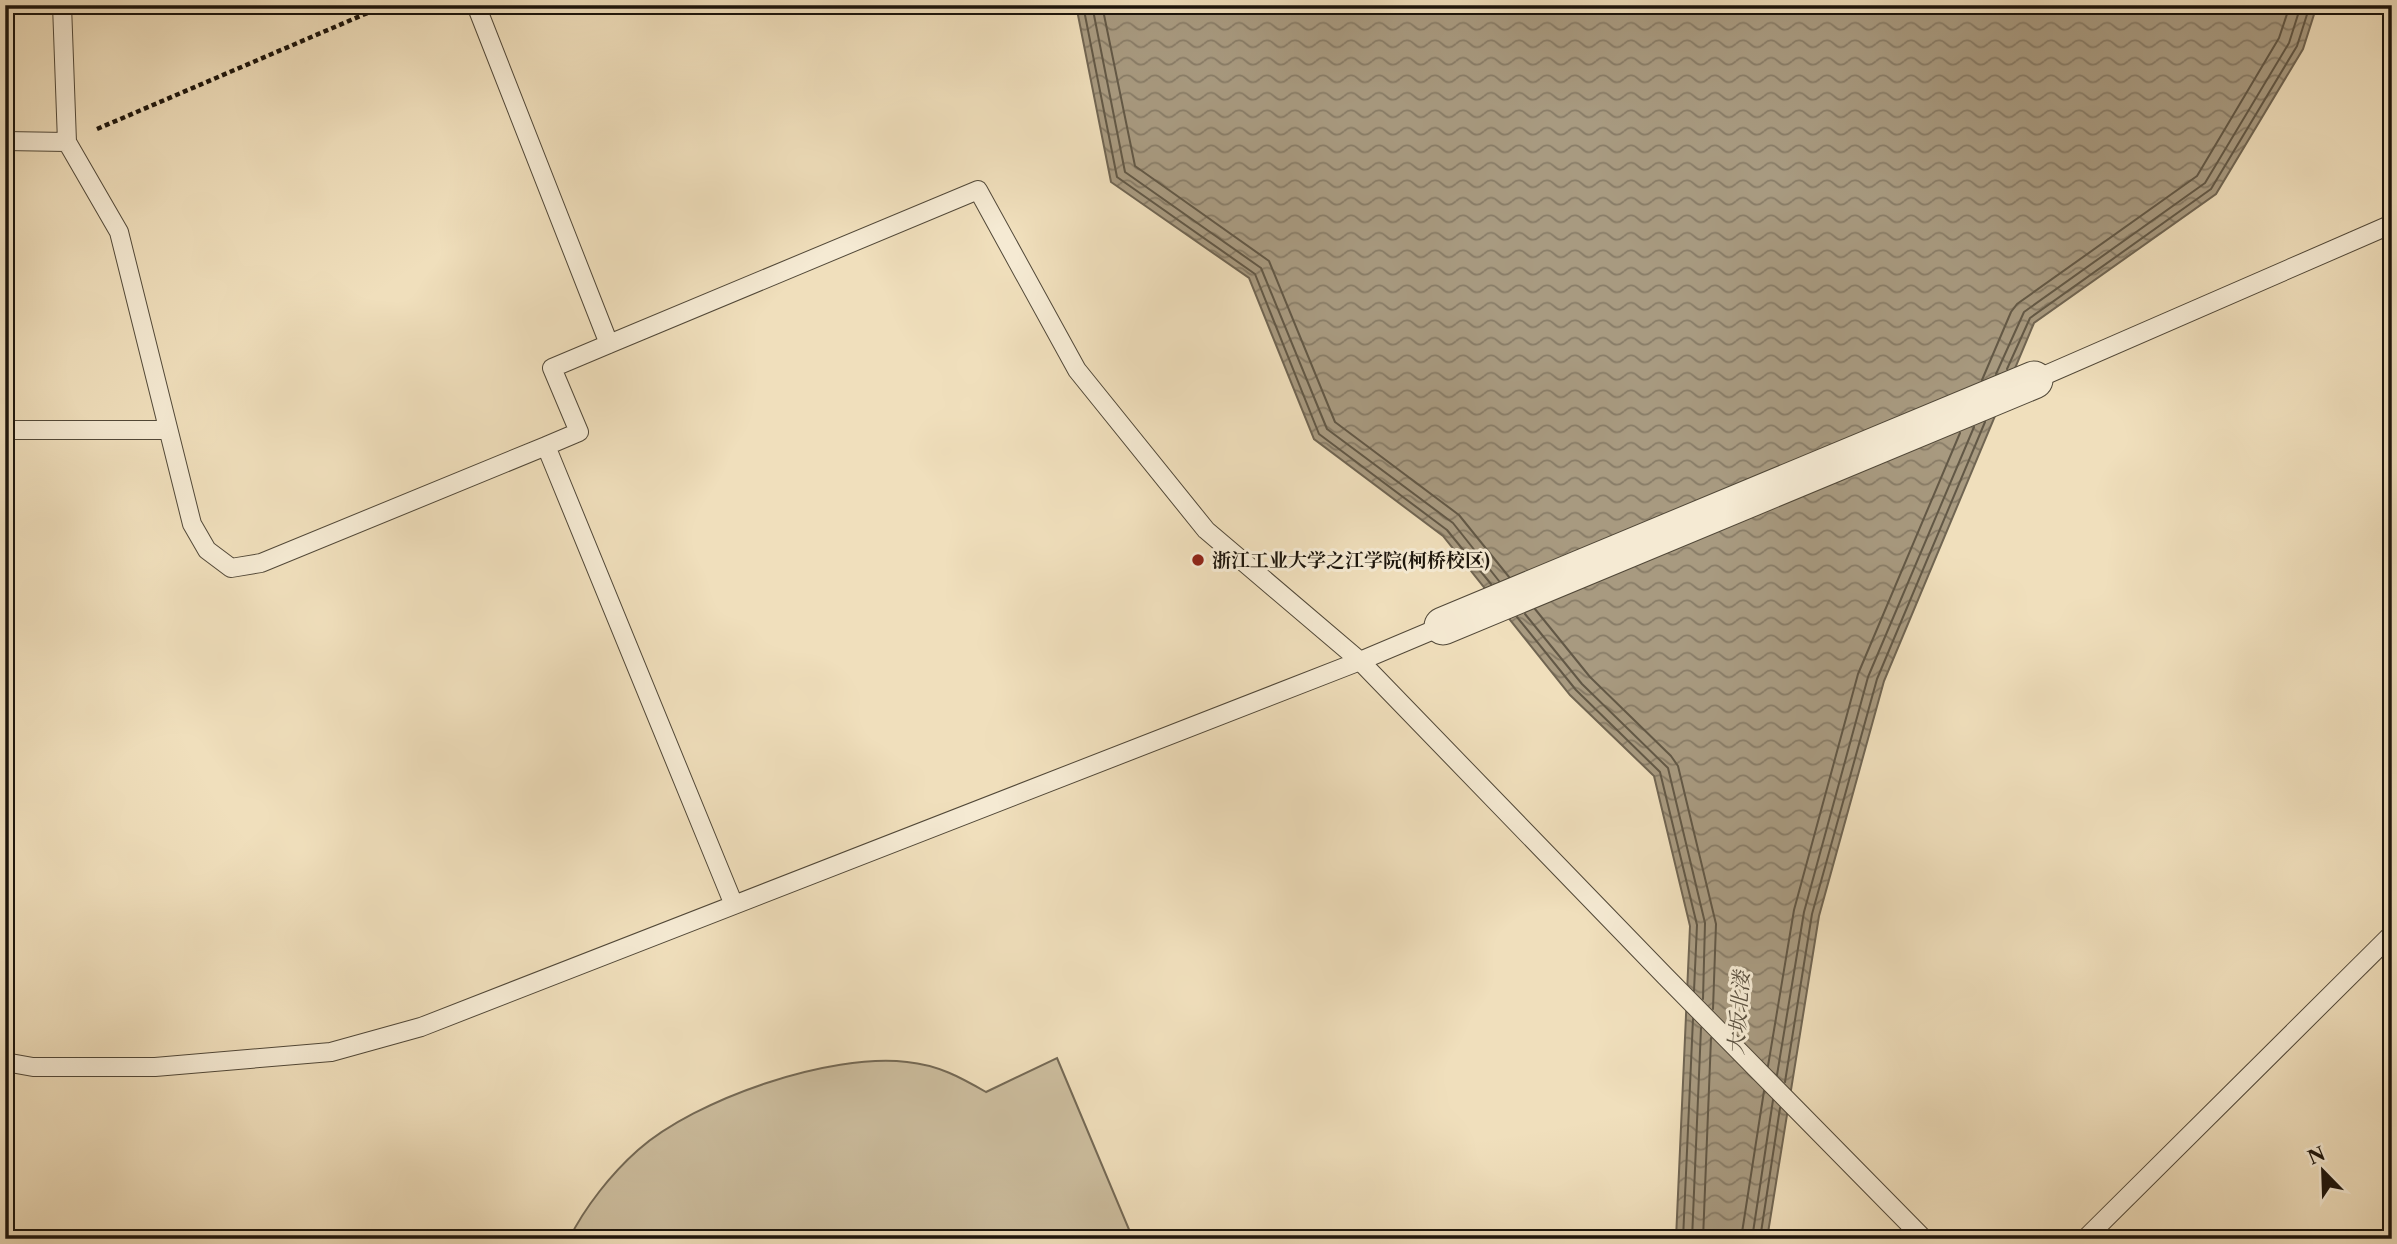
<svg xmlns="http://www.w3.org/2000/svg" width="2397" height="1244" viewBox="0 0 2397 1244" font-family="'Libre Caslon Text','Noto Serif SC',serif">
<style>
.grass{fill:#ccbd9e;stroke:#746955;stroke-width:2}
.water{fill:url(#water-waves);stroke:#706552;stroke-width:2}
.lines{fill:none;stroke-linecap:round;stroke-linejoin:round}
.shore{stroke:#625846;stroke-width:2}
.lane-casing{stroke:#514838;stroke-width:20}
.street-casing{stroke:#514838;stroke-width:39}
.path{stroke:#1c150c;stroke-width:4.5;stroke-dasharray:5 3.5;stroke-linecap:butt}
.lane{stroke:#f5ead3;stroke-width:18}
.street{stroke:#f5ead3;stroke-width:37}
.poi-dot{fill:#8f2418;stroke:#f5ead3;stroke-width:2.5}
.labels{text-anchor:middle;stroke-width:6;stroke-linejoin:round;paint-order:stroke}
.poi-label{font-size:19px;font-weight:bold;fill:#1c150c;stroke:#f5ead3;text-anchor:start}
.water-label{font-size:21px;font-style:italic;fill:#5b5140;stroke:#f5ead3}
</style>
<defs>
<pattern id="water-waves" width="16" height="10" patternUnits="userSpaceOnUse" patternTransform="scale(1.75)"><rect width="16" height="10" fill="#a89a80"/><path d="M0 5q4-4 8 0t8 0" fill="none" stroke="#887c67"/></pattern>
</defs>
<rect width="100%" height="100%" fill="#f0dfbc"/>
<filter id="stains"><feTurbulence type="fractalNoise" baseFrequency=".00286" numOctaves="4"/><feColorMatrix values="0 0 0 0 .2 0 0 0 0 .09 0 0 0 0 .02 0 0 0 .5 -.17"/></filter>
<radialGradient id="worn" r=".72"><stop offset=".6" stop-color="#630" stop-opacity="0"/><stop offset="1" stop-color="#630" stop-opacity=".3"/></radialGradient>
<path class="grass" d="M1057,1058L1133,1239H569C585,1207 611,1174 638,1150C696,1099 829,1053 907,1062C938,1065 960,1077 986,1092Z"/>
<path class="water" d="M1076,5H2317L2303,49L2216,194L2034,323L1884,681L1819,916L1767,1239H1676L1690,926L1654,776L1570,695L1443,536L1314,439L1249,278L1111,182Z"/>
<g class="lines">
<path class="shore" d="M1083,5L1117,177L1255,274L1319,434L1447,530L1491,584
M1092,5L1125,172L1261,268L1327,429L1453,523L1499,581
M1102,5L1135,166L1269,261L1335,422L1459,515L1509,577
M2007,369L2030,318L2211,189L2297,46L2310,5
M1996,374L2024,312L2205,183L2289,43L2301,5
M1982,380L2011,312L2017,304L2197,176L2279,38L2290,5
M1535,609L1590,677L1671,756L1678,766L1716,924L1713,1009
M1525,614L1582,684L1668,768L1705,923L1703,999
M1517,617L1576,690L1660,772L1697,925L1694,991
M1768,1066L1794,910L1858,674L1960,433
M1777,1075L1804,912L1868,677L1974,427
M1785,1082L1812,914L1877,679L1985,422
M1683,1239L1693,1019
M1692,1239L1701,1028
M1703,1239L1711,1038
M1741,1239L1764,1091
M1752,1239L1773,1100
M1760,1239L1780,1108"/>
<g class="lane-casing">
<path id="lane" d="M62,5L67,142L119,232L192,524L207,550L231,568L261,563L546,446
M476,5L609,344L978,190L1077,370L1206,530L1360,661L1665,976L1924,1239
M5,141L67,142
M609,344L552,368L579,432L546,446L734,905
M2034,380L2392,224
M5,430H168
M5,1062L33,1067H155L331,1052L421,1027L1360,661L1443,626
M2085,1239L2392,934"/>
</g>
<g class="street-casing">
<path id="street" d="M1443,626L2034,380"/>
</g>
<path class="path" d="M97,129L386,5"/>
<use href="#lane" class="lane"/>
<use href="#street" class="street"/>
</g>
<circle class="poi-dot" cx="1198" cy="560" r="7"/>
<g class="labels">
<g class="poi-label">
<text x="1212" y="567">浙江工业大学之江学院(柯桥校区)</text>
</g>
<g class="water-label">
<text transform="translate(1739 1013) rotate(-86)" y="7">大坂北溇</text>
</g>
</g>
<rect width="2397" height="1244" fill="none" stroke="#f0dfbc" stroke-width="28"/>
<rect x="7" y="7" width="2383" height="1230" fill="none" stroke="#1c150c" stroke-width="3.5"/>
<rect x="14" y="14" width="2369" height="1216" fill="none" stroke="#1c150c" stroke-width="2"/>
<g transform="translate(2323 1171) rotate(337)" stroke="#f5ead3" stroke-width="5" paint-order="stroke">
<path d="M0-5L12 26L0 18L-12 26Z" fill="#1c150c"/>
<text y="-10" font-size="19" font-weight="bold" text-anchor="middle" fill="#1c150c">N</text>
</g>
<rect width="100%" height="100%" filter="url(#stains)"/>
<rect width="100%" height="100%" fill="url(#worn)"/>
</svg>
